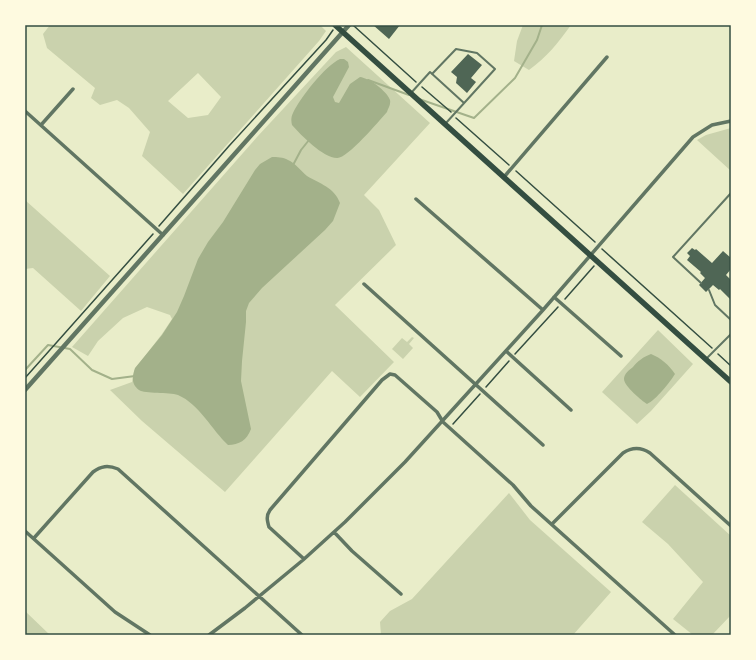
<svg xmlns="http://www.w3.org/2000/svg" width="756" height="660" viewBox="0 0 756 660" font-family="'Source Serif 4',serif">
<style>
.green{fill:#cad2ad;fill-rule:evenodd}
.water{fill:#a3b18a}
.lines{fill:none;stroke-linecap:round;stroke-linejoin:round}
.stream{stroke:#a3b18a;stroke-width:2}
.building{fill:#4f6655}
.path{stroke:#344e41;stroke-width:1.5}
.service{stroke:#617663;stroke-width:2}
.minor{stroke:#617663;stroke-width:3.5}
.tertiary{stroke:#617663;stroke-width:4.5}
.secondary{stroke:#344e41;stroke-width:5.5}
.neatline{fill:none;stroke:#344e41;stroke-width:1.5}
</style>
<rect width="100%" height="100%" fill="#e9edc9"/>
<path class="green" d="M50,25H320L326,31L319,41L183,194L142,156L150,132L129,108L117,100L100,105L91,98L95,88L47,48L43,34ZM198,73L221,97L208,115L188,118L168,101Z
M523,25H571C558,43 547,57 529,70L514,61L517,41Z
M346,47L430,123L364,195L379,210L396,245L335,305L394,362L360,397L332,371L225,492L142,421L110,390L132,382L135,369L162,334L172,319L170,315L147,307L123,318L98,341L88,356L72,347L257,137L336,52Z
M731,128V171L697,140L706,135Z
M25,200L110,276L81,311L33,268L25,269Z
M658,330L693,364L651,411L637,424L602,392Z
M412,337L414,338L409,344L413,348L403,359L392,349L402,338L407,342Z
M675,485L731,536V615L712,635H693L673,619L703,582L668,544L642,522Z
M509,493L530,520L611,592L573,635H381L380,622L390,611L412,599Z
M25,611L50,635H25Z"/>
<path class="water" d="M340,59H344L348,62L349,67L333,97L335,102L339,103L350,84L360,77C369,78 387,91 390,100C391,105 388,108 387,112C379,121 347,159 337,158C323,158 301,135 292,125C291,121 291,117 293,113C300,98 325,66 340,59Z
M272,157C277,157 283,157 288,160C295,163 301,171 307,176C320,184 334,187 340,203L333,221L325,230L262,288L249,303L246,311V322L242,361L241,381L251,429C247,440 239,445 228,445C212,430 199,404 178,395C169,392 145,394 139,390C131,384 132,377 135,368L162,335L177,312L184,296L198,259L208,242L223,222L255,170L260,164Z
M651,354C661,358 669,365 675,374C670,382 656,400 647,404C642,401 624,386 624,379C624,374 629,370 633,367C638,361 643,357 651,354Z"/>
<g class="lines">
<path class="stream" d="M368,80L409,95
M419,99L474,118L515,78L537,40L542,25
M292,167L301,150L309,140
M25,370L48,345L70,349L92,370L112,379L135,376"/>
</g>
<path class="building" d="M373,25H400L389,39Z
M468,54L482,65L471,78L476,82L467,93L456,83L457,77L451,72Z
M692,248L695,250L696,249L712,263L723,251L731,258V269L726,275L731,280V300L720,289L719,290L713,285L706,292L699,285L705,278L700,273L701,272L687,260L690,256L687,253Z"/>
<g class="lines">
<path class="path" d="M354,26L416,82
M422,87L451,112
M456,118L509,165
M516,171L595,242
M159,226L229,146L326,40L333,30
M602,249L712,348
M565,299L594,266
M515,354L558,307
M718,354L731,366
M25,378L153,234
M486,387L509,361
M453,424L480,394"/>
<path class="service" d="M432,74L456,49L477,53L495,69L446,123
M411,93L430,72L464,103
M701,283L673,257L731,193
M709,290L715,305L731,320
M707,358L731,334"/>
<path class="minor" d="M25,111L163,235
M41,125L73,89
M504,177L607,57
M416,199L543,310
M364,284L543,445
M554,297L621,356
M506,351L571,410
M552,524L623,453C632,447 641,447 650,453L731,526
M25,531L115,612L150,635
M334,532L352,551L401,594
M34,538L93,472C101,466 108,465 118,469L302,635
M304,559L269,527C267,520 266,516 270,510L382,380L390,374L395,375L437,412L443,422L513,485L531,506L675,635
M209,635L245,608L303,560L345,522L405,462L543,310L693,137L712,125L731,121"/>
<path class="tertiary" d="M25,390L349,25"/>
<path class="secondary" d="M335,25L731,382"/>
</g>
<rect width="756" height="660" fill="none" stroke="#fefae0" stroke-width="52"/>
<rect x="26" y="26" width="704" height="608" class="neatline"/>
</svg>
